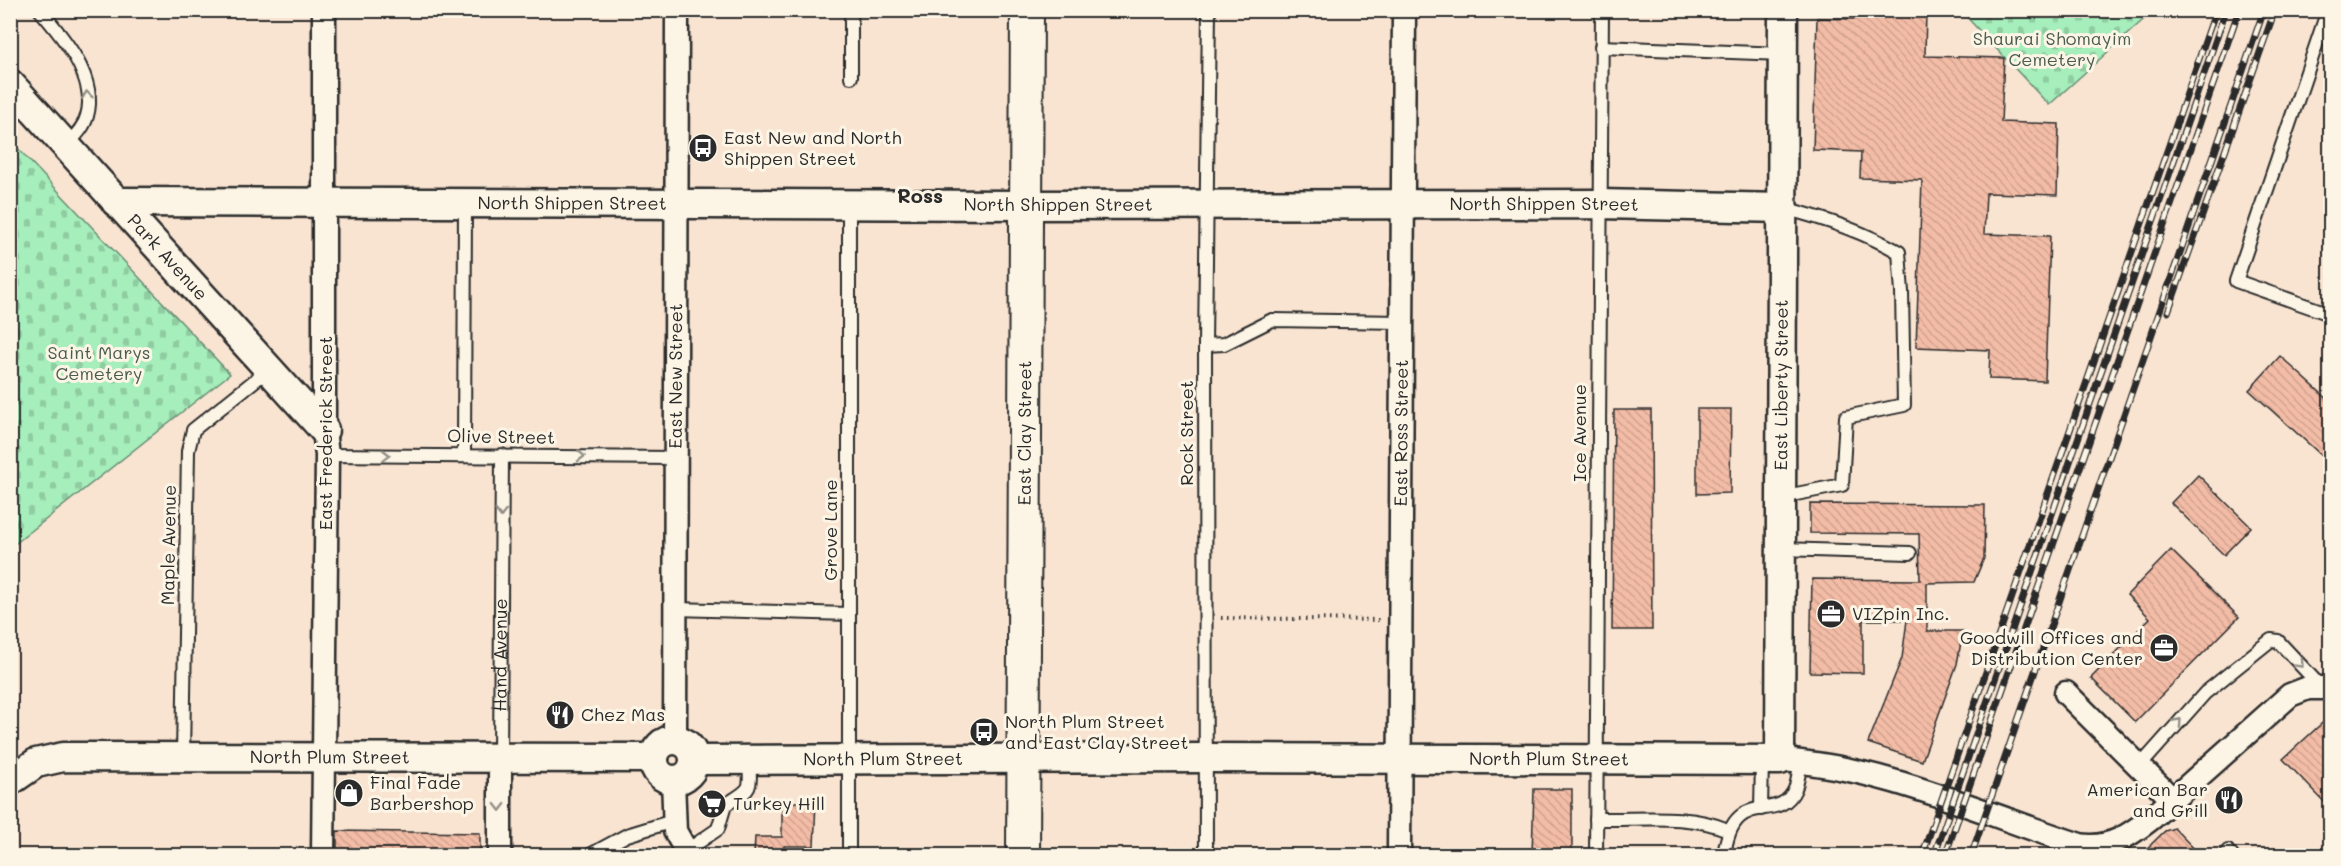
<svg xmlns="http://www.w3.org/2000/svg" width="2341" height="866" viewBox="0 0 2341 866" font-family="Mali,sans-serif">
<style>
.cemetery{fill:url(#cemetery-stones);stroke:#688c73;stroke-width:1.5}
.building{fill:url(#building-back-hatch);stroke:#2b2b2b;stroke-width:1.5}
.lines{fill:none;stroke-linecap:round;stroke-linejoin:round}
.service-casing{stroke:#2b2b2b;stroke-width:16}
.minor-casing{stroke:#2b2b2b;stroke-width:27}
.tertiary-casing{stroke:#2b2b2b;stroke-width:33}
.secondary-casing{stroke:#2b2b2b;stroke-width:36}
.path{stroke:#2b2b2b;stroke-width:4;stroke-dasharray:1.5 4.5;stroke-linecap:butt}
.service{stroke:#fcf5e5;stroke-width:12}
.minor{stroke:#fcf5e5;stroke-width:22}
.tertiary{stroke:#fcf5e5;stroke-width:28}
.secondary{stroke:#fcf5e5;stroke-width:32}
.rail-casing{stroke:#2b2b2b;stroke-width:7}
.rail{stroke:#fcf5e5;stroke-width:4.5;stroke-dasharray:14;stroke-linecap:butt}
.oneway{stroke:#949088}
.labels{text-anchor:middle;stroke-width:6;stroke-linejoin:round;paint-order:stroke}
.park-label{font-size:18px;fill:#4a5c4f;stroke:#fcf5e5}
.poi-label{font-size:18px;fill:#2b2b2b;stroke:#fcf5e5;text-anchor:start}
.street-label{font-size:18px;fill:#2b2b2b;stroke:#fcf5e5}
.neighbourhood-label{font-size:20px;font-weight:bold;fill:#2b2b2b;stroke:#fcf5e5}
</style>
<defs>
<pattern id="cemetery-stones" width="16" height="16" patternUnits="userSpaceOnUse" patternTransform="scale(1.5)"><rect width="16" height="16" fill="#a6eebb"/><path d="M2 7V4a2 2 0 0 1 4 0v3zM10 15v-3a2 2 0 0 1 4 0v3z" fill="#8fcca1"/></pattern>
<pattern id="building-back-hatch" width="6" height="6" patternUnits="userSpaceOnUse" patternTransform="scale(1.5)"><rect width="6" height="6" fill="#f3bca6"/><path d="M-1 5l2 2M0 0l6 6M5-1l2 2" fill="none" stroke="#d0a28f"/></pattern>
</defs>
<rect width="100%" height="100%" fill="#f9e4d2"/>
<filter id="ink" filterUnits="userSpaceOnUse"><feTurbulence type="fractalNoise" baseFrequency=".0167" numOctaves="2"/><feDisplacementMap in="SourceGraphic" scale="12" xChannelSelector="R" yChannelSelector="G"/><feConvolveMatrix kernelMatrix="1 2 1 2 8 2 1 2 1" color-interpolation-filters="sRGB"/></filter>
<g filter="url(#ink)">
<path class="cemetery" d="M1961,11H2153L2049,105Z
M11,141L230,374L11,547Z"/>
<path class="building" d="M1856,10H1926L1925,56L2004,58L2001,122L2059,124L2057,195L1986,193L1984,234L2050,236L2045,381L1989,379L1990,350L1916,347L1922,180L1860,178L1861,152L1813,150L1817,18L1856,19Z
M2280,356L2331,402V464L2249,390Z
M1697,409H1731L1730,493L1697,494Z
M1614,410H1651L1652,630H1612Z
M2198,475L2251,527L2224,555L2171,503Z
M1810,504L1985,505L1984,558L1974,582L1927,583V631H1963L1957,664L1922,761L1868,743L1902,658L1907,620H1863V673L1810,672L1812,579L1920,580L1919,534L1810,533Z
M2171,550L2239,617L2135,722L2091,678L2150,618L2127,595Z
M2331,715V809L2283,759Z
M1534,789H1572V855H1532Z
M782,802H816L814,846H784V855H754L755,837H782Z
M2174,828L2200,855H2140L2165,831Z
M337,831L480,833V855H337Z"/>
<g class="lines">
<g class="service-casing">
<g id="service">
<path d="M40,10C63,37 98,78 87,116C84,128 74,137 66,146"/>
<path d="M2328,10L2236,281L2330,314"/>
<path d="M1601,47L1783,54"/>
<path d="M851,77V10"/>
<path d="M849,205V856"/>
<path d="M1205,345L1224,344L1272,320L1403,322"/>
<path d="M327,455L675,458"/>
<path d="M464,455L465,203"/>
<path d="M1781,497L1842,485L1846,417L1904,405L1902,292L1899,252C1862,231 1823,218 1783,208"/>
<path d="M1781,549L1910,553"/>
<path d="M676,609L849,614"/>
<path d="M183,757L188,451L193,430L268,370"/>
<path id="s1" d="M500,759L502,455"/>
<path d="M2140,766L2205,693L2271,640L2278,641L2321,687"/>
<path d="M1761,809L1762,760"/>
<path d="M1596,819C1639,820 1688,813 1728,830"/>
<path d="M686,851L718,829L725,805C752,788 751,792 749,760"/>
<path d="M2228,851L2232,856"/>
<path d="M588,856L627,835L673,821"/>
<path d="M1206,856L1205,345L1209,10"/>
<path d="M1596,856L1602,10"/>
<path d="M1724,856C1733,783 1778,827 1795,789C1798,781 1799,771 1801,762"/>
</g>
</g>
<g class="minor-casing">
<g id="minor">
<path d="M2066,693L2173,800"/>
<path id="s2" d="M675,740L677,10"/>
<path d="M500,759V856"/>
<path d="M1780,760C1885,767 1981,813 2080,845C2110,850 2130,835 2153,817L2290,695L2308,688H2330"/>
<path d="M673,780L675,831L689,856"/>
<path d="M323,856L327,455L324,430V10"/>
<path id="s3" d="M1399,856L1404,10"/>
</g>
</g>
<g class="tertiary-casing">
<g id="tertiary">
<path id="s4" d="M10,84L324,430"/>
<path id="s5" d="M116,202L1026,205L1599,204L1783,208"/>
<circle cx="674" cy="760" r="20"/>
<path id="s6" d="M695,760L1206,758L1780,760L1783,10"/>
<path id="s7" d="M10,781L36,763L63,757L654,758"/>
</g>
</g>
<g class="secondary-casing">
<g id="secondary">
<path id="s8" d="M1023,856L1027,10"/>
</g>
</g>
<path class="path" d="M1221,618L1382,620"/>
<use href="#service" class="service"/>
<use href="#minor" class="minor"/>
<use href="#tertiary" class="tertiary"/>
<use href="#secondary" class="secondary"/>
<g class="rail-casing">
<path id="rail" d="M2168,312L2275,10
M1922,856L2216,10
M1934,856L2226,10
M1945,856L2239,10
M1971,856L2264,10"/>
</g>
<use href="#rail" class="rail"/>
</g>
<defs><path id="oneway-chevron" d="M-2-3.5L2.5 0L-2 3.5" fill="none" stroke-width="1.6" stroke-linecap="round" stroke-linejoin="round" transform="scale(1.5)"/></defs>
<g class="oneway">
<use href="#oneway-chevron" transform="translate(87 95) rotate(-97)"/>
<use href="#oneway-chevron" transform="translate(386 455)"/>
<use href="#oneway-chevron" transform="translate(581 456) rotate(1)"/>
<use href="#oneway-chevron" transform="translate(501 513) rotate(90)"/>
<use href="#oneway-chevron" transform="translate(2300 664) rotate(47)"/>
<use href="#oneway-chevron" transform="translate(2178 722) rotate(-48)"/>
<use href="#oneway-chevron" transform="translate(500 807) rotate(90)"/>
</g>
</g>
<defs>
<g id="bus-disc" transform="scale(1.5)"><circle r="9.5" fill="#2b2b2b" stroke="#fcf5e5"/><path d="M-5-6H5V4H4V6H2V4H-2V6H-4V4H-5ZM-3.5-4V0h7V-4ZM-3.5 1.2v1.5H-2V1.2ZM2 1.2v1.5H3.5V1.2Z" fill="#fff"/></g>
<g id="office-disc" transform="scale(1.5)"><circle r="9.5" fill="#2b2b2b" stroke="#fcf5e5"/><path d="M-6-3h4V-5.5h4V-3h4V5H-6ZM-1-4.5V-3h2v-1.5ZM-6 0V1H6V0Z" fill="#fff"/></g>
<g id="restaurant-disc" transform="scale(1.5)"><circle r="9.5" fill="#2b2b2b" stroke="#fcf5e5"/><path d="M-5-6h1v4h1v-4h1v4h1v-4h1v5L-1.5 .5V6h-2V.5L-5-1ZM5-6V6H3V1.5H1.5Q1.5-4 5-6Z" fill="#fff"/></g>
<g id="shop-disc" transform="scale(1.5)"><circle r="9.5" fill="#2b2b2b" stroke="#fcf5e5"/><path d="M-5-2.5h2.3a2.7 3.5 0 0 1 5.4 0H5L5.5 6h-11ZM-1.5-2.5h3a1.5 2.3 0 0 0-3 0Z" fill="#fff"/></g>
<g id="supermarket-disc" transform="scale(1.5)"><circle r="9.5" fill="#2b2b2b" stroke="#fcf5e5"/><path d="M-6-5.5h2.5l.6 2H6L4.5 2H-2.5L-4.4-4H-6ZM-1.5 3.2a1.3 1.3 0 1 0 .1 0ZM3 3.2a1.3 1.3 0 1 0 .1 0Z" fill="#fff"/></g>
</defs>
<g fill-rule="evenodd">
<use href="#bus-disc" x="703" y="148"/>
<use href="#office-disc" x="1831" y="614"/>
<use href="#office-disc" x="2164" y="648"/>
<use href="#restaurant-disc" x="560" y="715"/>
<use href="#bus-disc" x="984" y="732"/>
<use href="#shop-disc" x="349" y="793"/>
<use href="#restaurant-disc" x="2229" y="800"/>
<use href="#supermarket-disc" x="712" y="804"/>
</g>
<g class="labels">
<g class="park-label">
<text x="2052" y="45">Shaurai Shomayim<tspan x="2052" dy="21">Cemetery</tspan></text>
<text x="99" y="359">Saint Marys<tspan x="99" dy="21">Cemetery</tspan></text>
</g>
<g class="poi-label">
<text x="724" y="144">East New and North<tspan x="724" dy="21">Shippen Street</tspan></text>
<text x="1852" y="620">VIZpin Inc.</text>
<text x="2143" y="644" text-anchor="end">Goodwill Offices and<tspan x="2143" dy="21">Distribution Center</tspan></text>
<text x="581" y="721">Chez Mas</text>
<text x="1005" y="728">North Plum Street<tspan x="1005" dy="21">and East Clay Street</tspan></text>
<text x="370" y="789">Final Fade<tspan x="370" dy="21">Barbershop</tspan></text>
<text x="2208" y="796" text-anchor="end">American Bar<tspan x="2208" dy="21">and Grill</tspan></text>
<text x="733" y="810">Turkey Hill</text>
</g>
<g class="street-label">
<text dy="6" stroke="none"><textPath href="#s5" startOffset="456">North Shippen Street</textPath></text>
<text dy="6" stroke="none"><textPath href="#s5" startOffset="942">North Shippen Street</textPath></text>
<text dy="6" stroke="none"><textPath href="#s5" startOffset="1428">North Shippen Street</textPath></text>
<text dy="6" stroke="none"><textPath href="#s4" startOffset="234">Park Avenue</textPath></text>
<text dy="6" stroke="none"><textPath href="#s2" startOffset="364">East New Street</textPath></text>
<text dy="6" stroke="none"><textPath href="#s6" startOffset="1460">East Liberty Street</textPath></text>
<text transform="translate(326 433) rotate(-90)" y="6">East Frederick Street</text>
<text dy="6" stroke="none"><textPath href="#s8" startOffset="423">East Clay Street</textPath></text>
<text transform="translate(1187 433) rotate(-90)" y="6">Rock Street</text>
<text dy="6" stroke="none"><textPath href="#s3" startOffset="423">East Ross Street</textPath></text>
<text transform="translate(1580 433) rotate(-90)" y="6">Ice Avenue</text>
<text transform="translate(501 437) rotate(1)" y="6">Olive Street</text>
<text transform="translate(831 530) rotate(-90)" y="6">Grove Lane</text>
<text transform="translate(169 545) rotate(-89)" y="6">Maple Avenue</text>
<text dy="6" stroke="none"><textPath href="#s1" startOffset="104">Hand Avenue</textPath></text>
<text dy="6" stroke="none"><textPath href="#s7" startOffset="326">North Plum Street</textPath></text>
<text dy="6" stroke="none"><textPath href="#s6" startOffset="188">North Plum Street</textPath></text>
<text dy="6" stroke="none"><textPath href="#s6" startOffset="854">North Plum Street</textPath></text>
</g>
<g class="neighbourhood-label">
<text x="920" y="203">Ross</text>
</g>
</g>
<rect width="2341" height="866" fill="none" stroke="#fcf5e5" stroke-width="36"/>
<rect x="18" y="18" width="2305" height="830" fill="none" stroke="#2b2b2b" stroke-width="2" filter="url(#ink)"/>
</svg>
